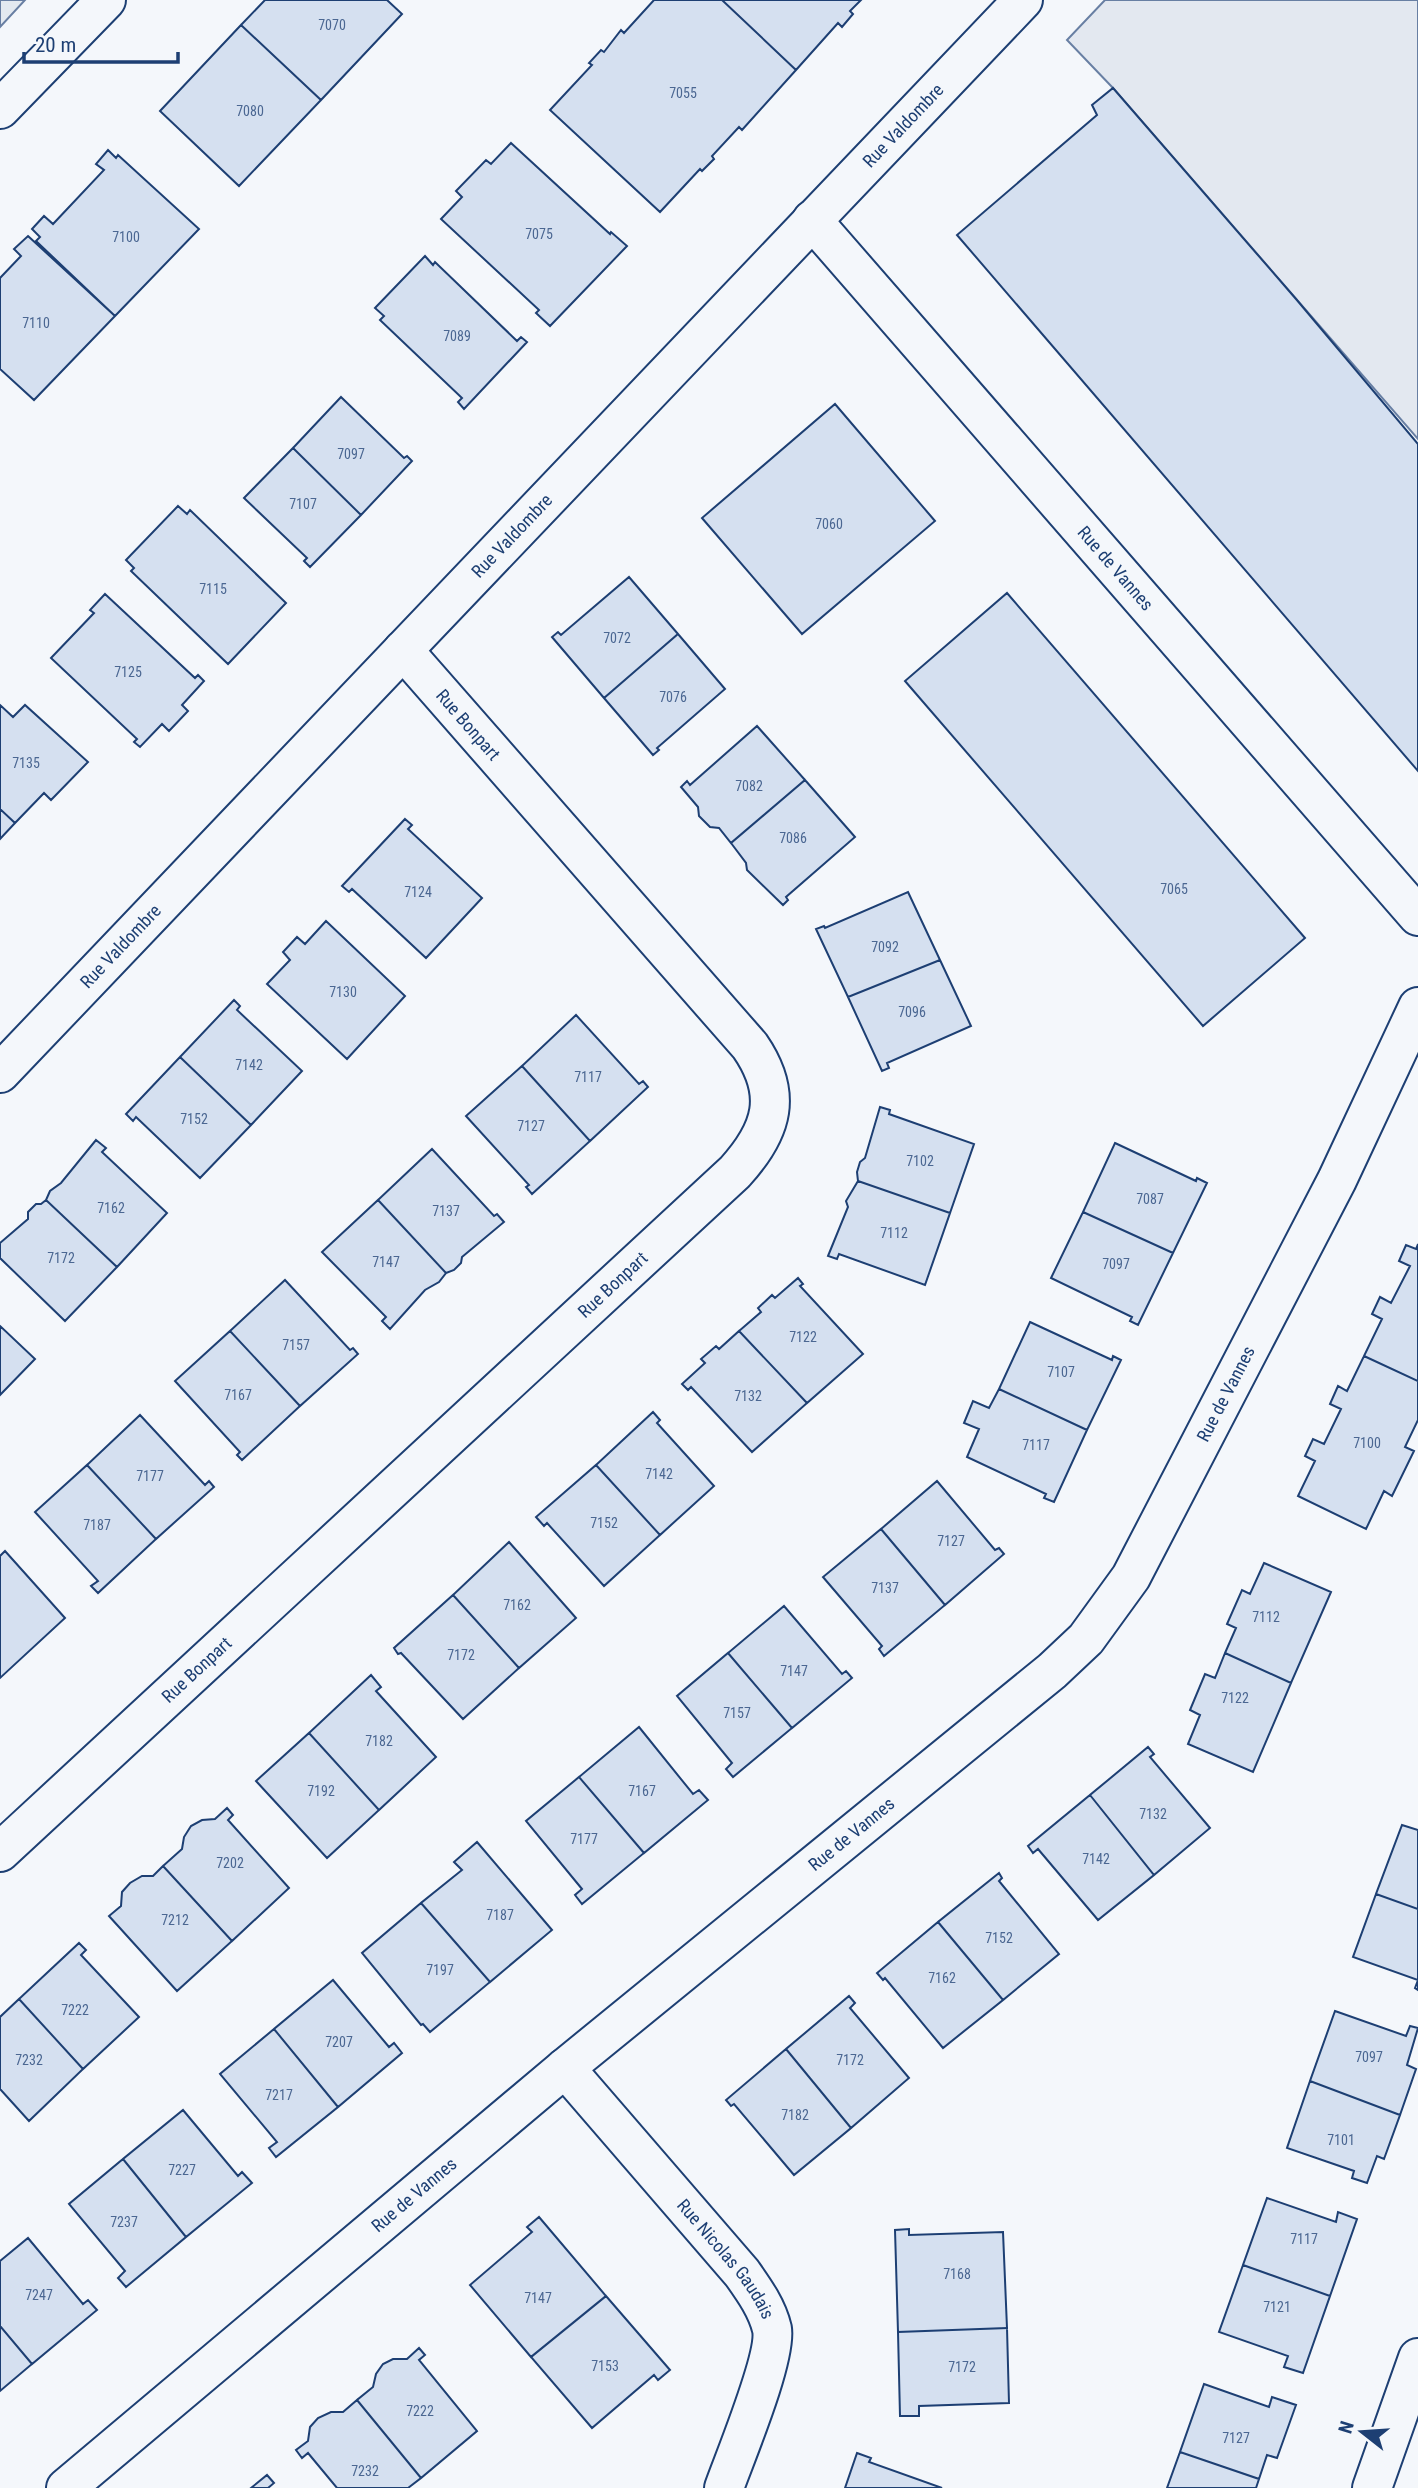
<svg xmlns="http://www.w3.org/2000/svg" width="1418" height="2488" viewBox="0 0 1418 2488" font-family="'Roboto Condensed',sans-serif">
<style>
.green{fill:#e3e9f0;stroke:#687fa3;stroke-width:2}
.parking{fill:#e3e8f0;stroke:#687fa3;stroke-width:2}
.building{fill:#d5e0f0;stroke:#1d3f73;stroke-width:2}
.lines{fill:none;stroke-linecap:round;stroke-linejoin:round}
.minor-casing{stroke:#1d3f73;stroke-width:42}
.major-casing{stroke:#1d3f73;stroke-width:42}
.minor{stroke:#f4f7fb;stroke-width:38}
.major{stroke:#f4f7fb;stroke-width:38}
.labels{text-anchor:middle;stroke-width:5;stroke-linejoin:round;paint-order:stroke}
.number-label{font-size:14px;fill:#4b6792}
.street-label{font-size:18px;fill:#1d3f73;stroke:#f4f7fb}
</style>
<rect width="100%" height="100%" fill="#f4f7fb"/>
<path class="green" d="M0,0H25L0,27Z"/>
<path class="parking" d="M1105,0H1418V439L1113,88L1067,40Z"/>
<path class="building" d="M265,0H387L402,14L321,100L241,25Z
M654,0H722L796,70L742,130L739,127L712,156L714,159L702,171L700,169L660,212L550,110L592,65L589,63L601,50L604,52L621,30L624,33Z
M722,0H861L850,11L853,14L842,27L838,23L796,70Z
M241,25L321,100L239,186L160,111Z
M1113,88L1296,299L1418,444V771L957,235L1097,115L1092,105Z
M511,143L610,234L611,232L627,246L550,326L536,313L539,310L441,219L462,197L456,191L486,160L491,164Z
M108,150L116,158L118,155L199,229L115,316L36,241L40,237L32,229L44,216L53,224L104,170L96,164Z
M28,236L115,316L34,400L0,369V278L21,256L14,249Z
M425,256L433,265L435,262L517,341L521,337L527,342L464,409L458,402L462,398L380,320L384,316L375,308Z
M341,397L404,458L407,456L412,461L361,515L293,448Z
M835,404L935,521L802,634L702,518Z
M293,448L361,515L310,567L304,561L307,558L244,498Z
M178,506L187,514L190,510L286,603L228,664L131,571L134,568L126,560Z
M629,577L678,634L604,698L552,637L558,632L561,635Z
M1007,593L1305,938L1203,1026L905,681Z
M105,594L195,678L198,675L204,681L182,705L188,711L169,731L162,724L140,747L134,742L137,739L51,658L94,613L90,610Z
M678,634L725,689L657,748L659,750L653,755L604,698Z
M0,705L13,717L25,705L88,762L51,800L44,793L15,823L0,809Z
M757,726L805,780L731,843L719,828L710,827L699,816L698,807L681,787L687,781L690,785Z
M805,780L855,837L786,897L788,900L783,905L747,870L746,863L731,843Z
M0,809L15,823L0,839Z
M405,819L412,825L408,829L482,898L426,958L352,889L349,892L342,886Z
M908,892L940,960L848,997L816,929L824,926L825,928Z
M326,921L405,996L347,1059L267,984L290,960L283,952L297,937L305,944Z
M940,960L971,1026L887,1063L889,1068L882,1071L848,997Z
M234,1000L240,1006L237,1010L302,1071L251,1125L180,1057Z
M576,1015L639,1084L643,1081L648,1087L590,1141L522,1066Z
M180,1057L251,1125L200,1178L136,1117L133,1121L126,1114Z
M522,1066L590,1141L532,1194L526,1187L529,1185L466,1116Z
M880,1107L890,1110L889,1114L974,1144L950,1213L858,1181L857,1172L860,1162L865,1158Z
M96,1140L106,1148L102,1152L167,1213L117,1267L46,1200L50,1191L61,1183Z
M1115,1143L1196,1181L1197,1178L1207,1183L1173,1253L1083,1212Z
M432,1149L494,1216L497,1214L504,1222L462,1257L461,1263L454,1270L446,1273L378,1200Z
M858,1181L950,1213L925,1285L839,1254L837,1259L828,1256L848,1207L846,1201Z
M46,1200L117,1267L65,1321L0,1258V1243L28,1219V1212L36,1204H41Z
M378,1200L446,1273L439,1282L425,1290L390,1329L382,1321L386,1317L322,1252Z
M1083,1212L1173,1253L1138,1325L1130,1321L1132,1317L1051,1278Z
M1418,1244V1381L1364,1356L1382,1319L1372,1314L1380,1297L1391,1303L1410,1266L1399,1261L1406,1245L1416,1249Z
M798,1278L803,1284L800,1286L863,1354L807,1403L739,1331L761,1312L758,1308L772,1295L775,1298Z
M285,1280L350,1350L353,1348L358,1354L300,1406L230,1331Z
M1030,1322L1112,1360L1113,1356L1121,1360L1087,1430L999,1389Z
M0,1326L35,1359L0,1395Z
M230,1331L300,1406L242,1460L237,1455L240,1452L175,1381Z
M739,1331L807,1403L752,1452L691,1387L688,1390L682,1384L705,1363L701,1359L716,1346L719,1349Z
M1364,1356L1418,1381V1420L1405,1447L1414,1451L1392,1496L1384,1491L1366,1529L1298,1496L1315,1461L1305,1456L1313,1439L1324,1444L1341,1409L1330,1404L1338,1386L1347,1391Z
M999,1389L1087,1430L1054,1502L1044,1498L1046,1494L967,1457L979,1429L964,1423L973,1401L989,1408Z
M653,1412L660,1420L657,1423L714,1486L660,1535L596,1465Z
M140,1415L205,1485L209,1481L214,1487L156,1539L87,1465Z
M87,1465L156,1539L98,1593L91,1586L98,1581L35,1512Z
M596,1465L660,1535L604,1586L547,1523L544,1526L536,1517Z
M937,1481L995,1550L999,1548L1004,1554L945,1605L881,1529Z
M881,1529L945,1605L884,1656L879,1649L882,1646L823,1577Z
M509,1542L576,1618L519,1668L453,1595Z
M5,1551L65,1618L0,1678V1556Z
M1264,1563L1331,1592L1291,1683L1225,1653L1236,1628L1227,1624L1242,1590L1250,1594Z
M453,1595L519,1668L463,1719L401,1653L398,1654L394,1648Z
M784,1606L842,1674L846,1671L852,1678L792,1728L728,1653Z
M728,1653L792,1728L733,1777L726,1769L732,1763L677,1696Z
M1225,1653L1291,1683L1253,1772L1188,1744L1200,1715L1190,1710L1205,1674L1215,1678Z
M371,1675L381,1687L376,1691L436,1757L379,1810L309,1733Z
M639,1727L693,1794L699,1790L708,1800L644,1853L579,1777Z
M309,1733L379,1810L327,1858L256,1781Z
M1148,1747L1154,1754L1150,1757L1210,1828L1154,1875L1090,1795Z
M579,1777L644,1853L582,1904L575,1895L582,1889L526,1821Z
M1090,1795L1154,1875L1098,1920L1038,1849L1033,1853L1028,1846Z
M227,1808L233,1815L228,1820L289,1888L232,1941L163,1866L182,1849L184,1837L191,1826L202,1820L215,1819Z
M1402,1825L1418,1830V1909L1376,1894Z
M477,1842L552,1930L490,1982L421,1903L462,1870L454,1862Z
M163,1866L232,1941L177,1991L109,1916L121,1906L122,1892L130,1883L142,1876H153Z
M999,1873L1002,1878L999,1881L1059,1954L1003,2000L938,1922Z
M1376,1894L1418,1909V1990L1415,1988L1418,1980L1353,1957Z
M421,1903L490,1982L430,2032L423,2024L421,2025L362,1953Z
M938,1922L1003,2000L943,2048L885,1978L883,1980L877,1973Z
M79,1943L86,1950L81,1955L139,2017L83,2069L19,1999Z
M333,1980L389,2047L394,2043L402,2053L338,2107L274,2029Z
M849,1996L855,2003L850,2008L909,2078L851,2128L786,2049Z
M19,1999L83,2069L29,2121L0,2089V2017Z
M1335,2011L1406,2036L1410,2026L1418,2028L1407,2065L1416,2069L1400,2115L1310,2081Z
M274,2029L338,2107L276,2157L269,2148L277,2142L220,2074Z
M786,2049L851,2128L794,2175L734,2104L731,2106L726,2100Z
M1310,2081L1400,2115L1384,2159L1377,2156L1367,2183L1352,2178L1354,2171L1287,2148Z
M183,2110L238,2176L242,2172L252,2183L186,2237L123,2159Z
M123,2159L186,2237L126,2287L118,2278L125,2271L69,2204Z
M1267,2198L1336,2222L1338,2212L1357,2219L1330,2296L1243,2265Z
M539,2217L606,2296L531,2357L470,2285L532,2232L527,2227Z
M909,2229V2235L1003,2232L1007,2328L898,2332L895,2230Z
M28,2238L83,2304L88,2300L97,2310L32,2364L0,2326V2261Z
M1243,2265L1330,2296L1303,2373L1284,2367L1288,2356L1219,2332Z
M606,2296L670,2370L658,2380L654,2375L592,2428L531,2357Z
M0,2326L32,2364L0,2391Z
M1007,2328L1009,2403L919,2406V2416H900L898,2332Z
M419,2348L425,2355L419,2360L477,2431L421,2478L357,2400L373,2387L376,2374L383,2364L393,2359H407Z
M1204,2384L1269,2407L1272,2397L1296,2405L1277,2458L1267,2455L1259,2479L1180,2452Z
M357,2400L421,2478L408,2488H337L308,2453L302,2458L296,2450L308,2441L310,2427L318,2418L331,2412H343Z
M1180,2452L1259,2479L1256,2488H1167Z
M857,2453L871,2458L869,2462L942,2488H845Z
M267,2475L274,2483L268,2488H251Z"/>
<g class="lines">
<g class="minor-casing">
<g id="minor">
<path d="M0,109L106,0"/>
<path id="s1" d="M812,220L1418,916"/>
<path id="s2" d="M0,1073L1023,0"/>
<path id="s3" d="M0,1852L735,1172C773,1130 783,1094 750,1046L403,650"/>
<path id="s4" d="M565,2068L742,2273C754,2290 767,2308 772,2329C777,2357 735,2457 724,2488"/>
<path id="s5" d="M66,2488L565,2068L1052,1671L1086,1639L1131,1577L1337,1180L1418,1007"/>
</g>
</g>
<g class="major-casing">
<path id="major" d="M1372,2488L1418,2358"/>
</g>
<use href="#minor" class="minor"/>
<use href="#major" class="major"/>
</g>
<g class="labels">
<g class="number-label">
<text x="332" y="30">7070</text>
<text x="683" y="98">7055</text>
<text x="250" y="116">7080</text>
<text x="539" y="239">7075</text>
<text x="126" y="242">7100</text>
<text x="36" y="328">7110</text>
<text x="457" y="341">7089</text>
<text x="351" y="459">7097</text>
<text x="303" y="509">7107</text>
<text x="829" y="529">7060</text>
<text x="213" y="594">7115</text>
<text x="617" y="643">7072</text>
<text x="128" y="677">7125</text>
<text x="673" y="702">7076</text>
<text x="26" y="768">7135</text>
<text x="749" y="791">7082</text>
<text x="793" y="843">7086</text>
<text x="1174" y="894">7065</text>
<text x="418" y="897">7124</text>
<text x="885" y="952">7092</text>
<text x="343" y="997">7130</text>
<text x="912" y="1017">7096</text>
<text x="249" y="1070">7142</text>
<text x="588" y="1082">7117</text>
<text x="194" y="1124">7152</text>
<text x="531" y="1131">7127</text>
<text x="920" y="1166">7102</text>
<text x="1150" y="1204">7087</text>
<text x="111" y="1213">7162</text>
<text x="446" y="1216">7137</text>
<text x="894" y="1238">7112</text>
<text x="61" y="1263">7172</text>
<text x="386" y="1267">7147</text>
<text x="1116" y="1269">7097</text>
<text x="803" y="1342">7122</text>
<text x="296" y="1350">7157</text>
<text x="1061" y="1377">7107</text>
<text x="238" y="1400">7167</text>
<text x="748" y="1401">7132</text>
<text x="1367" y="1448">7100</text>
<text x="1036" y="1450">7117</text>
<text x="659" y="1479">7142</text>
<text x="150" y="1481">7177</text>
<text x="604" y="1528">7152</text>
<text x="97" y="1530">7187</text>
<text x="951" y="1546">7127</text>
<text x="885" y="1593">7137</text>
<text x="517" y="1610">7162</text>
<text x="1266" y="1622">7112</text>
<text x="461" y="1660">7172</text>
<text x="794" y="1676">7147</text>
<text x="1235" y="1703">7122</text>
<text x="737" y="1718">7157</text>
<text x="379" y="1746">7182</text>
<text x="321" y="1796">7192</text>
<text x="642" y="1796">7167</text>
<text x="1153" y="1819">7132</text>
<text x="584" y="1844">7177</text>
<text x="1096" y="1864">7142</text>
<text x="230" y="1868">7202</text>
<text x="500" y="1920">7187</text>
<text x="175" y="1925">7212</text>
<text x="999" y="1943">7152</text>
<text x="440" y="1975">7197</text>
<text x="942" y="1983">7162</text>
<text x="75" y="2015">7222</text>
<text x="339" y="2047">7207</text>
<text x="1369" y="2062">7097</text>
<text x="29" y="2065">7232</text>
<text x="850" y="2065">7172</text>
<text x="279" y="2100">7217</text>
<text x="795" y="2120">7182</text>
<text x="1341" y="2145">7101</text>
<text x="182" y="2175">7227</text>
<text x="124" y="2227">7237</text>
<text x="1304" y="2244">7117</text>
<text x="957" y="2279">7168</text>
<text x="39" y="2300">7247</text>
<text x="538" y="2303">7147</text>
<text x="1277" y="2312">7121</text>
<text x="605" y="2371">7153</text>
<text x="962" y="2372">7172</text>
<text x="420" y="2416">7222</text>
<text x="1236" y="2443">7127</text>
<text x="365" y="2476">7232</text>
</g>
<g class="street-label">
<text dy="6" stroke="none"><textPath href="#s2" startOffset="1309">Rue Valdombre</textPath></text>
<text dy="6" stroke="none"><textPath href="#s2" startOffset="742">Rue Valdombre</textPath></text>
<text dy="6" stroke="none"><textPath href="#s1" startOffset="462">Rue de Vannes</textPath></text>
<text transform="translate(468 725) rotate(49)" y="6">Rue Bonpart</text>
<text dy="6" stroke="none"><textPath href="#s2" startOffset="175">Rue Valdombre</textPath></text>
<text dy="6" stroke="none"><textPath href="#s3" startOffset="835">Rue Bonpart</textPath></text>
<text dy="6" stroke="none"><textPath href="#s5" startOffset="1610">Rue de Vannes</textPath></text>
<text dy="6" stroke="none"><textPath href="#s3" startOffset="268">Rue Bonpart</textPath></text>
<text dy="6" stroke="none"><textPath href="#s5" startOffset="1022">Rue de Vannes</textPath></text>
<text dy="6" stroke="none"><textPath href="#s5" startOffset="455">Rue de Vannes</textPath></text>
<text dy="6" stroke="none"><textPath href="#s4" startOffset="250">Rue Nicolas Gaudais</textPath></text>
</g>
</g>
<g transform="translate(1362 2432) rotate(287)" stroke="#f4f7fb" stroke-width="5" paint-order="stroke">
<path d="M0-5L12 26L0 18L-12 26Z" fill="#1d3f73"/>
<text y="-10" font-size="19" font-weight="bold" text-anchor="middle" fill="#1d3f73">N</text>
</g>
<path d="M24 52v10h154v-10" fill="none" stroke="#1d3f73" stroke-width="3.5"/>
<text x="35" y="52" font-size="21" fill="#1d3f73" stroke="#f4f7fb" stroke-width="5" paint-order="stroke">20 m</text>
</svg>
